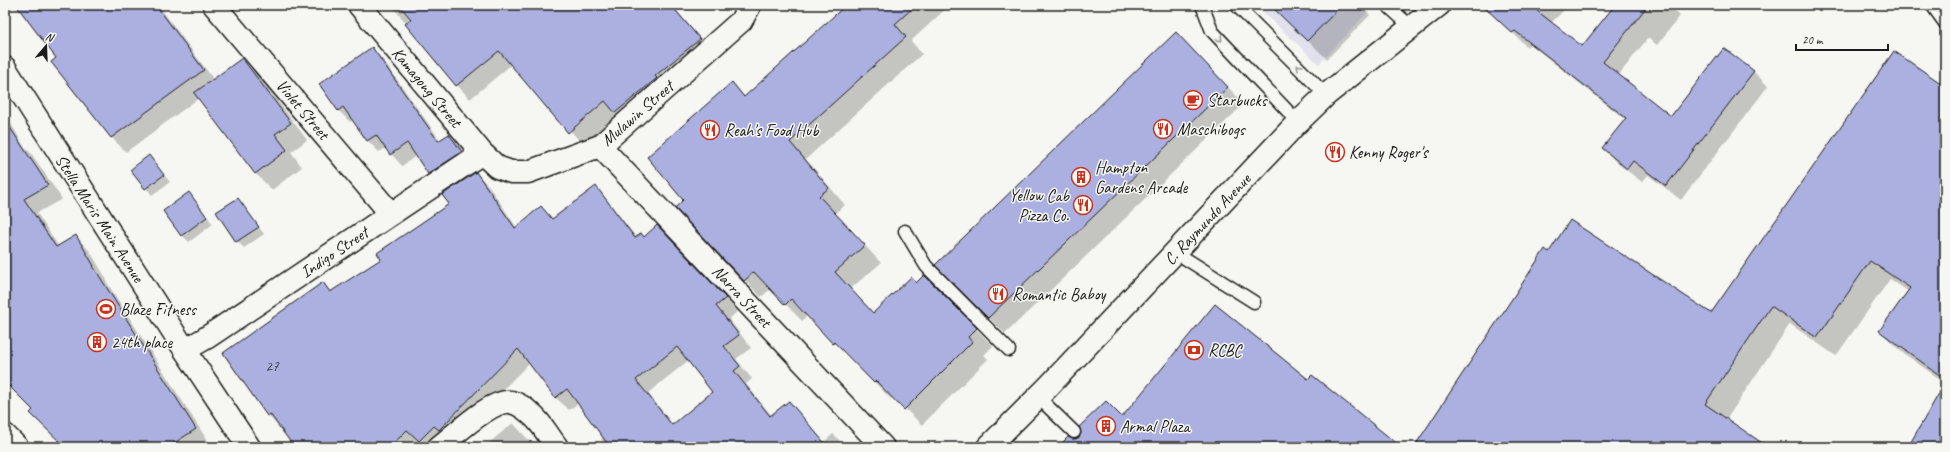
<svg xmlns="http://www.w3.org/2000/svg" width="1950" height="452" viewBox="0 0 1950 452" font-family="Caveat,sans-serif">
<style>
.built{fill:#e0e1ed}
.shadow{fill:#0003;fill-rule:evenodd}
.building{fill:#abb0e0;stroke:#1c1c1c;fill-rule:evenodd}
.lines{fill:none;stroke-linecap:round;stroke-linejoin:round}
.service-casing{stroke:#1c1c1c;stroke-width:15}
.minor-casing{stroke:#1c1c1c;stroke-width:25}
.secondary-casing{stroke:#1c1c1c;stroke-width:25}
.service{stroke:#f6f6f2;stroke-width:12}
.minor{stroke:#f6f6f2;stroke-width:22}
.secondary{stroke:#f6f6f2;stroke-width:22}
.oneway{stroke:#949492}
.labels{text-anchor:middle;stroke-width:3;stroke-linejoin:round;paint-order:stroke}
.number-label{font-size:15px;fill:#40414d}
.street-label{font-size:17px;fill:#1c1c1c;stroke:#f6f6f2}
.poi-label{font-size:17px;fill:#1c1c1c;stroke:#f6f6f2;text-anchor:start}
</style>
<rect width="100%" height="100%" fill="#f6f6f2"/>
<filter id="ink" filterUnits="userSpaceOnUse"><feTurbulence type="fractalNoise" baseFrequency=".025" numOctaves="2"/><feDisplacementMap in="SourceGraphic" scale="8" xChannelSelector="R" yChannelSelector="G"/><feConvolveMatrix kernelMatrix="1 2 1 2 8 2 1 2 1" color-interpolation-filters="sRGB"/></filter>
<g filter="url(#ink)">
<path class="built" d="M1255,5H1374L1319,64Z"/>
<path class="shadow" d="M16,5H161L159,6L214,80L242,60L259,76L307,140L291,152L302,167L272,190L256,174L199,98L126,152L112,138L76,90L57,59Z
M391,5H678L680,7L676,10L713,53L619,115L583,145L512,64L470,99L457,85Z
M847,5H950L911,41L922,54L806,159L845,205L835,213L881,263L850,289L874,314L924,276L993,346L984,355L988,359L922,425L893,397L891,399L808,315L802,321L771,289L761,297L677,208L684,200L732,83L745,97Z
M1283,5H1360L1370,15L1327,59L1297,30Z
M1502,5H1569L1551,23L1583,48L1613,10L1607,5H1669L1680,16L1657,45L1648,38L1618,76L1672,118L1753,71L1768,86L1681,200L1648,175L1642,182L1617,163L1603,148L1626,120L1530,44L1527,47L1493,13Z
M371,48L383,60L440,140L449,135L460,146L472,164L440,185L429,174L416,156L402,166L386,148L379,152L368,141L353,120L350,122L338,110Z
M1193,50L1244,104L1005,334L937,265Z
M1945,87V383L1899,350L1880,331L1909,292L1890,279L1836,356L1790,324L1726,420L1766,447H1415L1550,253L1711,314Z
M5,113L25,148L31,153L62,199L37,213L59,247L76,237L90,251L107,280L106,281L209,443L204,447H66L34,410L5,381Z
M149,157L170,182L152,195L131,170Z
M476,173L489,186L517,228L541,208L553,219L596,188L608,201L637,238L670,239L738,311L729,319L751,348L736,359L752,379L746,384L772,416L789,402L824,442L833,434L846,447H607L601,439L604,436L579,403L569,410L556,398L530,362L452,442L438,447H426L420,442L415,447H295L268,415L323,284L331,292L383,259L450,205ZM689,360L714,392L673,425L648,393Z
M189,194L213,224L189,242L182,235Z
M238,199L264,234L244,248L237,241Z
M513,423L535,447H484Z"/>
<path class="building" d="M16,5H156L204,70L111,138L51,62L56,58Z
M399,5H671L700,39L655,76L657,78L615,113L605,101L568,133L499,51L456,86L405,24L411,19Z
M846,5H916L895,24L906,37L790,142L829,188L819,196L865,245L835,272L873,313L911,277L916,283L924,275L977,328L968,337L972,342L904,410L876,381L874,383L834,342L833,344L791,299L785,305L754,272L744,281L675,208L683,200L647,157L732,82L744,97Z
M1270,5H1342L1307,41Z
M1482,5H1541L1536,10L1582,46L1615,5H1648L1603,62L1671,116L1724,48L1754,71L1666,186L1633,161L1627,169L1602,148L1626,118L1515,31L1512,33Z
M1176,32L1228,87L988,318L935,265Z
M372,47L438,141L449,134L462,152L428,174L407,143L390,155L376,135L367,141L343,107L338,111L319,84Z
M1894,51L1945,86V379L1879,331L1910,288L1870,261L1817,338L1771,306L1705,404L1768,447H1414L1545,249L1549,252L1570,220L1711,313Z
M242,58L291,123L275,134L287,150L255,174L194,93Z
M5,120L48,185L24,199L56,247L76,235L94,266H93L196,429L168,447H65L30,413L33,410L5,382Z
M149,155L164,175L145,189L130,170Z
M476,172L515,228L541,206L552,219L596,186L635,238L641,233L644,237L657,225L726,298L716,306L739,335L724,346L740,366L734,371L770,416L789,401L828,447H610L567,389L555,398L518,349L439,430L434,426L419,441L407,430L390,447H294L270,414L267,416L223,353L323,282L330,292L381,259L377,253L449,204L442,195ZM677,347L712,392L672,425L636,380Z
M189,192L207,217L181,236L163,211Z
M238,198L259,227L236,242L216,212Z
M1215,304L1308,379L1312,375L1401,447H1058L1068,437L1073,439L1079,437L1081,433L1079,427L1106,401L1122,417Z
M1945,383V447H1908Z"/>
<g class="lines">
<g class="service-casing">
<path id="service" d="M1202,5L1212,31L1298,122
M1236,5L1326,95
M1387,5L1411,27
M1932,5L1945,23
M905,231L926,266L1009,350
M1175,252L1254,302
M1038,397L1074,432"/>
</g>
<g class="minor-casing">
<path id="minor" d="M214,5L391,214
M359,5L482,153L497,167L511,172H528L600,146L741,21L750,5
M600,146L883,447
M185,350L206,338L482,153
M5,435L17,447
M439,447C455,435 491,399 511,402C519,404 527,410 532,415C542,423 549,437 557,447"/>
</g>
<g class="secondary-casing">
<path id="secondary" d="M5,68L185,350L249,447
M988,447L1047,388L1298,122L1326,95L1439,5"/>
</g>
<use href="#service" class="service"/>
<use href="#minor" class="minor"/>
<use href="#secondary" class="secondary"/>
</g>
<defs><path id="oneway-chevron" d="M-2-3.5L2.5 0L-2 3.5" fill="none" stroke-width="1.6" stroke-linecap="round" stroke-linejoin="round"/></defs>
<g class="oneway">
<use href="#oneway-chevron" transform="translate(1220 39) rotate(47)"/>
<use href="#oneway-chevron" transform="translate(1299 67) rotate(-135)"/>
</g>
</g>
<defs>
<g id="cafe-ring" transform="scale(1)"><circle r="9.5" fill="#f6f6f2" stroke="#c8321e" stroke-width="1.5"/><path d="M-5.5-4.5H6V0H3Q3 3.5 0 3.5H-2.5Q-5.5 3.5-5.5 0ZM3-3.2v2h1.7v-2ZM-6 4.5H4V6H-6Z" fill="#c8321e"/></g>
<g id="restaurant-ring" transform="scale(1)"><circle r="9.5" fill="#f6f6f2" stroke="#c8321e" stroke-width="1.5"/><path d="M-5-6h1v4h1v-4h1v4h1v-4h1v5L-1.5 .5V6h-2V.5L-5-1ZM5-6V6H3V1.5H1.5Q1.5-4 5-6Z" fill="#c8321e"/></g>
<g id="building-ring" transform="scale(1)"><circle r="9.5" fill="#f6f6f2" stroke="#c8321e" stroke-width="1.5"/><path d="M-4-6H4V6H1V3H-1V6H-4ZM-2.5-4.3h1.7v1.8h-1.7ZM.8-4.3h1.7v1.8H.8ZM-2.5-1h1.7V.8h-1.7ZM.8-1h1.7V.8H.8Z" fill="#c8321e"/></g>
<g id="stadium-ring" transform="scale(1)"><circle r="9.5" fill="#f6f6f2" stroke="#c8321e" stroke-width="1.5"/><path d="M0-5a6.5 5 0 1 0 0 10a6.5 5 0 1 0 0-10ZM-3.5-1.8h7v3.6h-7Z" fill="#c8321e"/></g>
<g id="bank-ring" transform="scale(1)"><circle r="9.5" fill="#f6f6f2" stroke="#c8321e" stroke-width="1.5"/><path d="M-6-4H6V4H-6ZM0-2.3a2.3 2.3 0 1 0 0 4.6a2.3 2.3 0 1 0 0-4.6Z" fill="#c8321e"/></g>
</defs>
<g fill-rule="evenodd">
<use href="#cafe-ring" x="1193" y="100"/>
<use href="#restaurant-ring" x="1163" y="129"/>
<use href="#restaurant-ring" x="710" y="130"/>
<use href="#restaurant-ring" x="1335" y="152"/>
<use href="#building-ring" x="1081" y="177"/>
<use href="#restaurant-ring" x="1083" y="205"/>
<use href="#restaurant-ring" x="998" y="294"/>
<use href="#stadium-ring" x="106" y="309"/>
<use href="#building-ring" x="97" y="342"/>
<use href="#bank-ring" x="1194" y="350"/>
<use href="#building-ring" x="1106" y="426"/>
</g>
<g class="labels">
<g class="number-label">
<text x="272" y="371">27</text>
</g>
<g class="street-label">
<text transform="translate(427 87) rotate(50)" y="6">Kamagong Street</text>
<text transform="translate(303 109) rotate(50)" y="6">Violet Street</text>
<text transform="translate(637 113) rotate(-41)" y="6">Mulawin Street</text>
<text transform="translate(100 218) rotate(57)" y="6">Stella Maris Main Avenue</text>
<text transform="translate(1207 219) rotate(-47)" y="6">C. Raymundo Avenue</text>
<text transform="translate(334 252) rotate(-34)" y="6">Indigo Street</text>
<text transform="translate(742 296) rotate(47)" y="6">Narra Street</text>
</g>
<g class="poi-label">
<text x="1207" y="106">Starbucks</text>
<text x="1177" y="135">Maschibogs</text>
<text x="724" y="136">Reah's Food Hub</text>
<text x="1349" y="158">Kenny Roger's</text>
<text x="1095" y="173">Hampton<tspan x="1095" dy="20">Gardens Arcade</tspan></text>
<text x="1069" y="201" text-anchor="end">Yellow Cab<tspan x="1069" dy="20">Pizza Co.</tspan></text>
<text x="1012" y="300">Romantic Baboy</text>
<text x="120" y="315">Blaze Fitness</text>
<text x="111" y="348">24th place</text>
<text x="1208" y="356">RCBC</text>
<text x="1120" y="432">Armal Plaza</text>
</g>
</g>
<rect width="1950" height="452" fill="none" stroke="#f6f6f2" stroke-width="20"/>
<rect x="10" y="10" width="1930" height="432" fill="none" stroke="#1c1c1c" stroke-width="1.5" filter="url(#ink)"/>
<g transform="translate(46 46) rotate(19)" stroke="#f6f6f2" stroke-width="3" paint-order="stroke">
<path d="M0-3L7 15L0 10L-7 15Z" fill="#1c1c1c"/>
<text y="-6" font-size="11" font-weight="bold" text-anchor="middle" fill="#1c1c1c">N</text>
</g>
<path d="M1796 44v6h92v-6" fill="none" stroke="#1c1c1c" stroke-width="2"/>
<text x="1802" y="44" font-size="12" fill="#1c1c1c" stroke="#f6f6f2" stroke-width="3" paint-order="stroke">20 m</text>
</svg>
